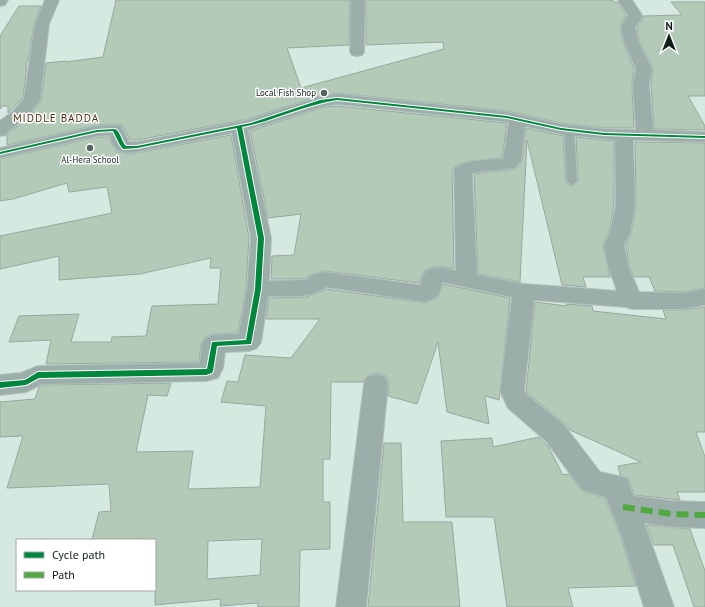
<svg xmlns="http://www.w3.org/2000/svg" width="705" height="607" viewBox="0 0 705 607" font-family="'PT Sans',sans-serif">
<style>
.building{fill:#b3cab9;stroke:#99a79f;fill-rule:evenodd}
.lines{fill:none;stroke-linecap:round;stroke-linejoin:round}
.service-casing{stroke:#b3c3bc;stroke-width:2}
.minor-casing{stroke:#b3c3bc;stroke-width:2}
.primary-casing{stroke:#b3c3bc;stroke-width:2}
.service{fill:#9caeaa;fill-rule:evenodd}
.minor{fill:#9caeaa;fill-rule:evenodd}
.primary{fill:#99b0aa;fill-rule:evenodd}
.quiet{stroke:#51a942;stroke-width:6;stroke-dasharray:12 6;stroke-linecap:butt}
.cycleway-casing{stroke:#fff;stroke-width:2}
.cycleway{fill:#00873e;fill-rule:evenodd}
.poi-dot{fill:#55645e;stroke:#fff;stroke-width:1.5}
.labels{text-anchor:middle;stroke-width:3;stroke-linejoin:round;paint-order:stroke}
.far-poi-label{font-size:9px;fill:#101d18;stroke:#fff;text-anchor:end}
.far-quarter-label{font-size:11px;letter-spacing:1px;fill:#4c2f11;stroke:#fff}
</style>
<rect width="100%" height="100%" fill="#d5e9e0"/>
<path class="building" d="M116,0H350L349,45L287,48L301,88L444,49L443,42L366,45V0H613V2H618L626,15L620,26L623,42L634,69L632,85L634,128H604L561,123L507,111L337,93L316,97L248,119L137,140H130L122,125L115,124L97,125L7,145V135L10,131L26,120L41,101L46,63L66,61V62L103,57Z
M671,2H705V96H688L705,126V130L654,129L651,85L653,68L639,41L637,26L642,20L643,16L682,15Z
M19,6H41L34,24L28,61L25,66L27,65L23,98L8,113V106H2L0,109V36Z
M337,106L507,123L502,158L469,161L457,165L452,170L454,269L438,266L428,268L424,272L419,283L324,271L312,274L305,279H271L272,256L294,255L301,214L268,218L250,131L324,107Z
M526,128L563,136L566,182L571,186L578,182L576,137L614,141V205L609,232L603,245L610,277H583L586,287L562,285L527,140L520,282L478,274L474,174L516,169L522,161Z
M231,135L249,238L246,289L238,333L214,334L205,337L201,344L199,362L46,364L51,340L9,342L19,316L79,314L71,342H111L112,337L146,336L152,306L218,304L221,268H210L211,258L140,274L59,280V256L0,269V236L112,213L107,187L69,192L67,183L13,199L0,201V159L97,137H108L113,146L118,152L131,154Z
M635,142L705,143V288L683,292L655,291L649,277H634L629,266L626,245L631,233L636,205Z
M443,284L510,298L499,400L485,396L489,424L447,412L438,342L417,404L388,396L389,384L386,376L376,373L367,376L363,382H331L330,459H323V502H330V549L300,550L299,607H258V603L220,606L221,599L155,605V540H92L99,512L111,511L109,484L7,488L23,436L0,437V402L35,399L39,387L42,385L171,383L167,396L148,395L136,452L193,451L188,489L260,487L266,406L221,402L227,381L238,382L245,355L291,358L320,319H266L269,298L306,297L320,292L326,289L426,303L439,296ZM262,539L260,575L207,579L208,541Z
M535,302L567,306L566,304L592,306L593,311L666,319L663,310H683L705,307V432H696L705,457V492H677L680,500L634,495L628,478L620,475L618,466L641,462L570,430L565,424L527,393L526,391Z
M539,437L548,446L563,475L569,474L582,491L605,498L620,535L636,586L568,588L573,607H507L494,517H446L441,441L492,438L493,447Z
M384,443H401L403,522H452L460,607H368Z
M646,525L690,529L705,571V607H694L673,545H654Z"/>
<g class="lines">
<g class="service-casing">
<path id="service" d="M569,127L574,130L577,182L572,185L567,182L564,130Z"/>
</g>
<g class="minor-casing">
<path id="minor" d="M45,0H59L49,24L40,100L25,119L9,130L6,135L0,136V121L13,111L24,99L35,24Z
M351,0H365L364,52L362,55L357,56L352,55L350,52Z
M618,0H632L642,15L641,19L635,26L638,41L652,69L649,85L653,130L705,132V142L633,140L635,205L630,233L624,245L628,266L639,292L683,293L705,289V305L683,309H632L626,307L534,300L524,391L526,394L564,425L600,472L627,478L633,496L672,501L705,502V528L672,527L644,523L674,607H644L621,534L606,497L582,490L546,441L508,408L500,391L512,297L442,282C440,295 438,298 426,302L326,287C311,299 286,296 268,296L261,342L257,348L249,351L225,352L223,368L218,378L206,381L42,384L26,392L0,395V375L21,373L38,366L200,363L202,344L206,338L214,335L239,334L247,289L251,238L232,133L137,152C119,154 116,152 109,135L97,136L0,158V148L97,126L115,125L121,126L129,142H137L248,120L316,98L337,94L507,112L561,124L604,129L636,130L633,85L636,69L624,41L621,26L628,15ZM337,104L509,122L503,159C490,160 461,159 454,170L456,271C437,267 425,262 420,285L324,272L312,275L306,280L269,281L271,238L248,130L324,106ZM525,126L561,134L615,140L616,205L610,233L604,245L608,266L617,291L524,284L477,275L472,173L515,168L521,161Z
M376,374L385,377L388,384L366,607H336L364,384L367,377Z"/>
</g>
<g class="primary-casing">
<path id="primary" d="M0,0H8L5,5L0,6Z"/>
</g>
<use href="#service" class="service"/>
<use href="#minor" class="minor"/>
<use href="#primary" class="primary"/>
<path class="quiet" d="M623,507L672,514L705,515"/>
<g class="cycleway-casing">
<path id="cycleway" d="M337,98L507,116L561,128L604,133L705,136V138L604,135L561,130L507,118L337,100C304,105 274,121 242,127L264,238L261,289L251,344L217,346L213,371L212,373L206,375L39,378L26,385L0,388V382L25,380L38,372L207,369L212,342L246,340L255,289L258,238L237,128L137,148L123,149L120,145L113,131L97,132L0,154V152L97,130L115,129C121,132 121,141 126,146H137L251,123L320,100Z"/>
</g>
<use href="#cycleway" class="cycleway"/>
</g>
<g class="poi-dot">
<circle cx="324" cy="93" r="4"/>
<circle cx="90" cy="148" r="4"/>
</g>
<g class="labels">
<g class="far-poi-label">
<text x="316" y="96">Local Fish Shop</text>
<text x="90" y="163" text-anchor="middle">Al-Hera School</text>
</g>
<g class="far-quarter-label">
<text x="56" y="122">MIDDLE BADDA</text>
</g>
</g>
<rect x="16" y="539" width="140" height="52" fill="#ffffff" stroke="#9fa5a3"/>
<rect x="24" y="552" width="20" height="6" fill="#00873e" stroke="#9fa5a3"/>
<text x="52" y="559" font-size="12" fill="#101d18">Cycle path</text>
<rect x="24" y="572" width="20" height="6" fill="#51a942" stroke="#9fa5a3"/>
<text x="52" y="579" font-size="12" fill="#101d18">Path</text>
<g transform="translate(669 36)" stroke="#ffffff" stroke-width="3" paint-order="stroke">
<path d="M0-3L7 15L0 10L-7 15Z" fill="#101d18"/>
<text y="-6" font-size="11" font-weight="bold" text-anchor="middle" fill="#101d18">N</text>
</g>
</svg>
